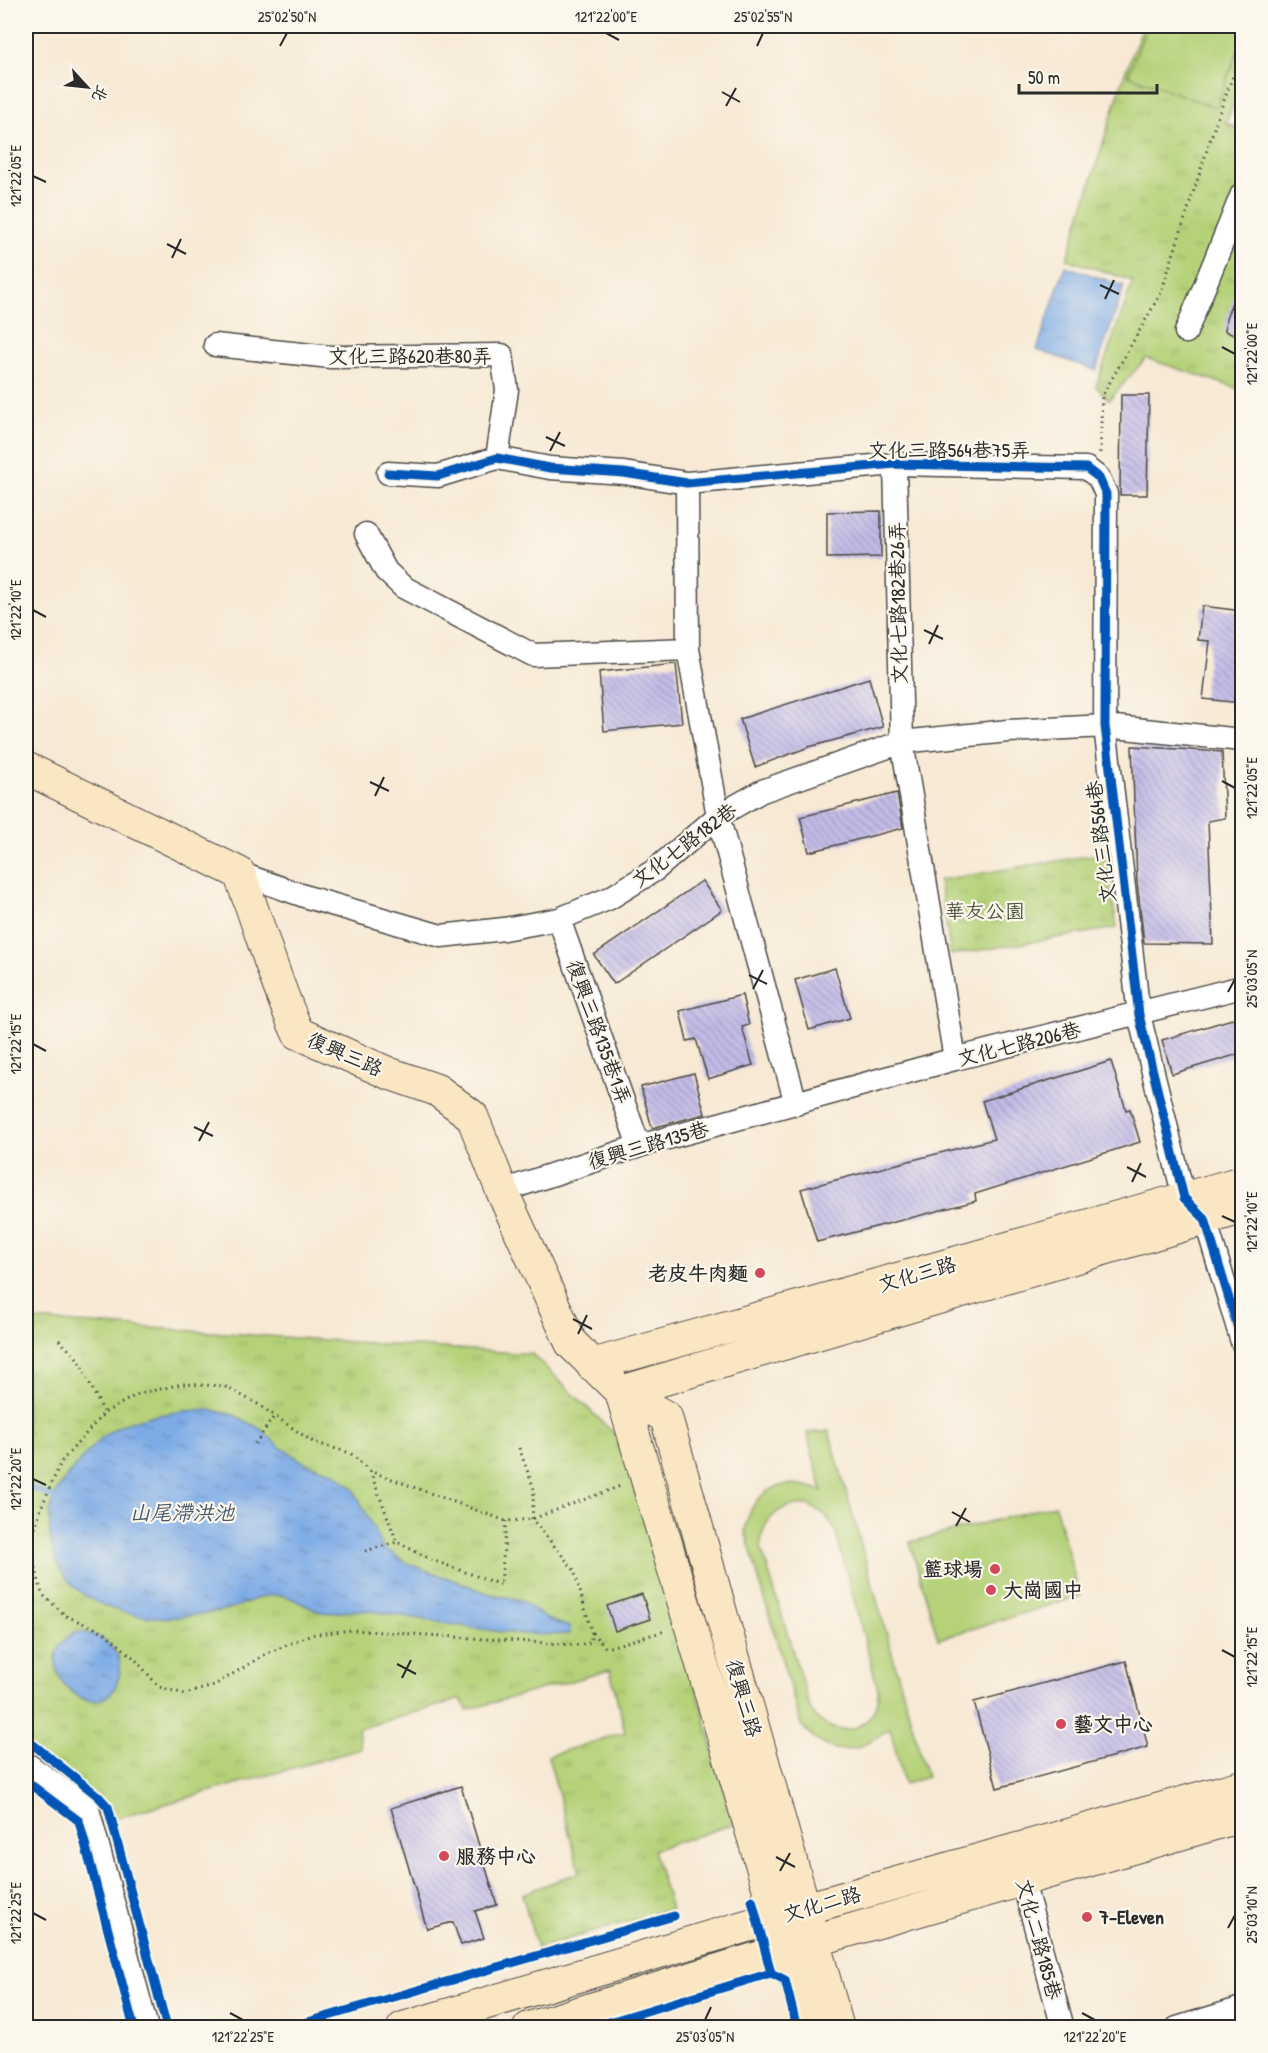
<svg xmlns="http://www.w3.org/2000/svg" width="1268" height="2053" viewBox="0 0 1268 2053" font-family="'Patrick Hand','LXGW WenKai TC',sans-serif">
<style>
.park{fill:url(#park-tufts);stroke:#707e52;stroke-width:1.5}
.pitch{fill:#b5d279;stroke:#707e52;stroke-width:1.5;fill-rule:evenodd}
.water{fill:url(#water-ripples);stroke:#546b88;stroke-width:1.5}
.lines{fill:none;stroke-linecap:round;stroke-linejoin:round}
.stream{stroke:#7dabe6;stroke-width:5}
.building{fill:url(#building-back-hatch)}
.street-casing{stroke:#4a4844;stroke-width:25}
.secondary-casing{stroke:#4a4844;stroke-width:34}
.path{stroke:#4a4844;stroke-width:3;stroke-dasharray:1.5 4.5;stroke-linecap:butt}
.street{stroke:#fff;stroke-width:22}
.secondary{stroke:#fbe6c4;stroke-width:32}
.cycleway-casing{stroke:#fbf7ec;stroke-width:13}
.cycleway{stroke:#0057b8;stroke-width:9}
.ticks{fill:none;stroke:#2b2b2b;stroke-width:2}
.poi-dot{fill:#d1495b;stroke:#fbf7ec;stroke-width:2}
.labels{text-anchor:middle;stroke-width:4.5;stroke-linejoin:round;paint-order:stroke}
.street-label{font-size:20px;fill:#2b2b2b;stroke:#fbf7ec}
.park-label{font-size:20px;fill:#4e553e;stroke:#fbf7ec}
.poi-label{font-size:20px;font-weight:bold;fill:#2b2b2b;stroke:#fbf7ec;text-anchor:start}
.water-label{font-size:21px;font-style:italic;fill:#48586c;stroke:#fbf7ec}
.neatline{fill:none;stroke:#2b2b2b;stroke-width:2}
.ticks-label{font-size:15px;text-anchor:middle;fill:#2b2b2b}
</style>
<defs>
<pattern id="park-tufts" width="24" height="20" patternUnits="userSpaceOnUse" patternTransform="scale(1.5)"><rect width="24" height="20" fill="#b5d279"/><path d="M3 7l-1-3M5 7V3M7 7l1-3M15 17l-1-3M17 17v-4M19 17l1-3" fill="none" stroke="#9cb469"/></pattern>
<pattern id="water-ripples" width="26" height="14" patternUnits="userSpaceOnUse" patternTransform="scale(1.5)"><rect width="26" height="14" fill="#7dabe6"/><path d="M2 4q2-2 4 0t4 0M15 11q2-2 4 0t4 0" fill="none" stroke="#678bbb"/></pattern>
<pattern id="building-back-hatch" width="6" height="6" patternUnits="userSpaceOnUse" patternTransform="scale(1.5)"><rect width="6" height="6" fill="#c3bce8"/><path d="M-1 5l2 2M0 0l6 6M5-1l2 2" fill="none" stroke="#9f99bc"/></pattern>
</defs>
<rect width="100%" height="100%" fill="#fbf7ec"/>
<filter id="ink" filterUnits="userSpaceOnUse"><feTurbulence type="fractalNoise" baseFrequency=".0167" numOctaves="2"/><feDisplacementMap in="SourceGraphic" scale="12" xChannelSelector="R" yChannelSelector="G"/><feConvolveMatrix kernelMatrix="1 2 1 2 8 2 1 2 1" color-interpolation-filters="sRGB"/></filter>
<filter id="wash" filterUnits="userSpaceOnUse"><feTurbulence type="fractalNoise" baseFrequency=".008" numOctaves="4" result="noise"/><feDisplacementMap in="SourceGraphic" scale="24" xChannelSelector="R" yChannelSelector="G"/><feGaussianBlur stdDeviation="1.35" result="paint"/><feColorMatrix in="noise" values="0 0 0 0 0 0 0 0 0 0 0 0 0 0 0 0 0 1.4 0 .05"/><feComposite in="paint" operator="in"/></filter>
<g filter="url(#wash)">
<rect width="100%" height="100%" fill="#f7e9d4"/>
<path class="park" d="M1143,26H1242V82L1226,123L1242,130V390L1146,358L1109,400L1096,386L1133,281L1067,259L1125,73Z
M1105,853L1117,928L951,955L939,880Z
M33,1320L532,1354L630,1449L734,1824L653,1850L671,1909L537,1948L522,1894L580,1872L548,1756L625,1732L610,1670L467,1710L461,1699L358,1729L361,1749L101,1822L95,1802L26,1751V1341Z"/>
<path class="pitch" d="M1147,26H1242V39L1216,108L1128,75Z
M829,1431L927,1777L904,1784L890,1728C855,1754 833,1761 801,1725L745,1531C751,1488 785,1475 822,1491L807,1433ZM808,1505L825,1514L835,1530L878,1689C879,1730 835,1745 811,1711L761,1547C761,1519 780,1503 808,1505Z
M1055,1505L1080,1596L938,1639L910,1542Z"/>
<path class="water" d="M1065,266L1124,286L1096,370L1037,350Z
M206,1409L234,1415L261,1429L280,1447L307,1464L335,1473L353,1488L383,1547L407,1563L490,1594L521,1600L547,1619L570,1627L569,1634C502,1638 438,1620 371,1611C355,1608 336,1615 322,1612C309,1610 296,1597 280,1595C261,1593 245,1605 228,1609C203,1615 167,1620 142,1616C93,1608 54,1585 50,1532C48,1511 52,1494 66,1478C81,1461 97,1437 118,1427C145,1414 177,1412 206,1409Z
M75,1632C99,1631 126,1650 119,1677C102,1737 19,1667 75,1632Z"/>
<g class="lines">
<path class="stream" d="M26,1485L58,1501"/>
</g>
<g id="blocks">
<path class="building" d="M1241,278L1242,279V339L1225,331L1226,319Z
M1121,395H1149L1147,495H1120Z
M881,511V557L827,558V512Z
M1202,606L1242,611V703L1203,699L1210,641L1198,640Z
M676,664L682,723L604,731L599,672Z
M869,678L883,727L809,747L755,767L740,719Z
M1132,746L1222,752L1225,818L1208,821L1213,944L1144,943L1137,881Z
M897,793L903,828L809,852L800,817Z
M702,881L722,910L614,984L594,955Z
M835,968L850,1018L809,1030L795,980Z
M742,995L749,1025L742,1027L753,1065L708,1079L696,1039L687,1041L680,1011Z
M1242,1016V1053L1172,1074L1162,1040Z
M1111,1061L1126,1110L1130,1109L1140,1142L975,1194L976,1201L817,1242L801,1189L994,1139L982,1101Z
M694,1073L705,1114L652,1128L641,1087Z
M642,1594L650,1619L615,1631L607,1606Z
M1126,1661L1148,1747L997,1788L974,1702Z
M461,1786L497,1905L475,1911L484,1938L461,1945L453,1922L427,1929L391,1808Z"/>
</g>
</g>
<g filter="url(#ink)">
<use href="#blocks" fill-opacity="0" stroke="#4a4844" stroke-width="1.5"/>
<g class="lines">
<g class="street-casing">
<path id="street" d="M1186,332L1242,194
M215,345L331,357L502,355L507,390L497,458
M895,464L902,742L955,1059
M388,473L438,476L497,458L550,468L624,473L687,483L895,464L1086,468L1099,478L1106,494L1105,726L1139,1015L1184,1198L1205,1219L1242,1342
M687,483L688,649L718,816L796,1104
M366,534L386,571L403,587L533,655L688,649
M239,873L307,897L441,936L504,929L559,919L610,898L655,870L718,816L762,791L902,742L1008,731L1105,726L1242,740
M559,919L639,1146
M502,1191L639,1146L955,1059L1242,987
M26,1763L88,1809L147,2028
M1019,1867L1063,2028
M1177,2028L1242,2008"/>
</g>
<g class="secondary-casing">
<path id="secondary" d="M26,768L239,873C260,926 274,981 298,1033L388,1073L437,1090L472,1116L502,1191L571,1343L621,1392L666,1417L838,2028
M592,1365L1242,1182
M621,1392L810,2028
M621,1392L1242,1208
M403,2028L804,1909L1242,1786
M529,2028L813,1941L1242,1816"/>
</g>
<path class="path" d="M1100,453L1102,396L1161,293L1216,122L1242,51
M59,1340L78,1359L104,1413
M255,1444L275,1415
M519,1448L534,1489L532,1519L574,1570L592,1633L590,1643L577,1645L352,1630L309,1635L264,1655L213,1686L185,1694L159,1687L135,1659L104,1632L66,1616L42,1594L30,1545L41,1508L61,1462L104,1413L138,1394L182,1384L224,1386L256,1403L313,1442L350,1453L370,1471L506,1521L532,1519L623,1485
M370,1471L397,1542L432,1560L501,1585L506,1521
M365,1551L397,1542
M592,1633L606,1648L665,1631"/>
<use href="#street" class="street"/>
<use href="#secondary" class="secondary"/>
<g class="cycleway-casing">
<path id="cycleway" d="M388,473L438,476L497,458L550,468L624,473L687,483L895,464L1086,468L1099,478L1106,494L1105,726L1139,1015L1184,1198L1205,1219L1242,1342
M26,1739L98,1796L108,1807L167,2028
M26,1781L79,1821L134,2028
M752,1900L771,1973
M287,2028L674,1916
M590,2028L771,1973L785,1980L797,2028"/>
</g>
<use href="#cycleway" class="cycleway"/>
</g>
</g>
<path class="ticks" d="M606,33L619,40M280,46L287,33M757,46L763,33M722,92L740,102M726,106L736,88M33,176L46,182M167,244L186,254M172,258L181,239M1100,285L1119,294M1105,299L1114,280M1222,347L1235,354M546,437L565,446M550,451L560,432M33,610L46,617M924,630L943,639M929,644L938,625M1222,781L1235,788M370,782L389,791M375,796L384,777M749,975L767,984M753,989L763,970M1228,992L1235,979M33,1044L46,1051M194,1127L213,1136M199,1141L209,1122M1127,1167L1146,1177M1132,1182L1141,1163M1222,1216L1235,1222M573,1319L592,1329M578,1334L587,1315M33,1479L46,1485M952,1512L970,1522M956,1526L966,1508M1222,1650L1235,1657M397,1664L416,1674M402,1678L411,1660M776,1857L795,1867M780,1871L790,1853M33,1913L46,1920M1228,1928L1235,1915M230,2013L243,2020M1082,2013L1095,2020M705,2020L711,2007"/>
<g class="poi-dot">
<circle cx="760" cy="1273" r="6"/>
<circle cx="995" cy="1569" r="6"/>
<circle cx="991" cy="1590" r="6"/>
<circle cx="1061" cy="1724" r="6"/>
<circle cx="444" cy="1856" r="6"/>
<circle cx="1087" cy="1917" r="6"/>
</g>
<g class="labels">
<g class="street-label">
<text x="410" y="363">文化三路620巷80弄</text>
<text x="949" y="457">文化三路564巷75弄</text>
<text transform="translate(898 603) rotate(-91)" y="7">文化七路182巷26弄</text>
<text transform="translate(1101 842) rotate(-97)" y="7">文化三路564巷</text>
<text transform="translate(684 845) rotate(-37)" y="7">文化七路182巷</text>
<text transform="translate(599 1032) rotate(70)" y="7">復興三路135巷1弄</text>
<text transform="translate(1019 1044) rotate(-14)" y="7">文化七路206巷</text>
<text transform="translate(345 1054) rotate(24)" y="7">復興三路</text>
<text transform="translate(648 1145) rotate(-16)" y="7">復興三路135巷</text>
<text transform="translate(917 1274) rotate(-16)" y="7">文化三路</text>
<text transform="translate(744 1698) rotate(74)" y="7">復興三路</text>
<text transform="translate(822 1904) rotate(-16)" y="7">文化二路</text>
<text transform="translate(1039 1939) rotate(75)" y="7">文化二路185巷</text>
</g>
<g class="park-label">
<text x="985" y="918">華友公園</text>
</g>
<g class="poi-label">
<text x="748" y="1280" text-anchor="end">老皮牛肉麵</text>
<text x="983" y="1576" text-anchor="end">籃球場</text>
<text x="1003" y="1597">大崗國中</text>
<text x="1073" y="1731">藝文中心</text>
<text x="456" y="1863">服務中心</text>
<text x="1099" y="1924">7-Eleven</text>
</g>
<g class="water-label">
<text x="182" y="1520">山尾滯洪池</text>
</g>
</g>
<rect width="1268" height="2053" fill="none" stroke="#fbf7ec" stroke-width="66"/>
<g transform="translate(87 87) rotate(117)" stroke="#fbf7ec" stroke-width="4.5" paint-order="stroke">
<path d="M0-4.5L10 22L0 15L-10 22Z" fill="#2b2b2b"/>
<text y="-9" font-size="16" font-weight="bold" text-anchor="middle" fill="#2b2b2b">北</text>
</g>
<path d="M1019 84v9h138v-9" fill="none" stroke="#2b2b2b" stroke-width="3"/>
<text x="1028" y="84" font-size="18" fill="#2b2b2b" stroke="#fbf7ec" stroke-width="4.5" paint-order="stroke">50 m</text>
<rect x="33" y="33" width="1202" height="1987" class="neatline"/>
<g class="ticks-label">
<text x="287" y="22">25°02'50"N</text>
<text x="606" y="22">121°22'00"E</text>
<text x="763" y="22">25°02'55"N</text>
<text transform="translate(16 176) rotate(-90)" y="5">121°22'05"E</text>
<text transform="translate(1252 354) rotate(-90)" y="5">121°22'00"E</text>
<text transform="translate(16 610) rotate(-90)" y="5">121°22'10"E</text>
<text transform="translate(1252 788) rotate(-90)" y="5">121°22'05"E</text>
<text transform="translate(1252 979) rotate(-90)" y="5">25°03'05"N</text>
<text transform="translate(16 1044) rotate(-90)" y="5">121°22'15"E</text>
<text transform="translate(1252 1222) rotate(-90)" y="5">121°22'10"E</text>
<text transform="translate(16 1479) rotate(-90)" y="5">121°22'20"E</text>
<text transform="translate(1252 1657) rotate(-90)" y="5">121°22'15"E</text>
<text transform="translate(16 1913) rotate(-90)" y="5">121°22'25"E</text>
<text transform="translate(1252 1915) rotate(-90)" y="5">25°03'10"N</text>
<text x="243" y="2042">121°22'25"E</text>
<text x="705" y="2042">25°03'05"N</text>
<text x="1095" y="2042">121°22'20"E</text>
</g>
</svg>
